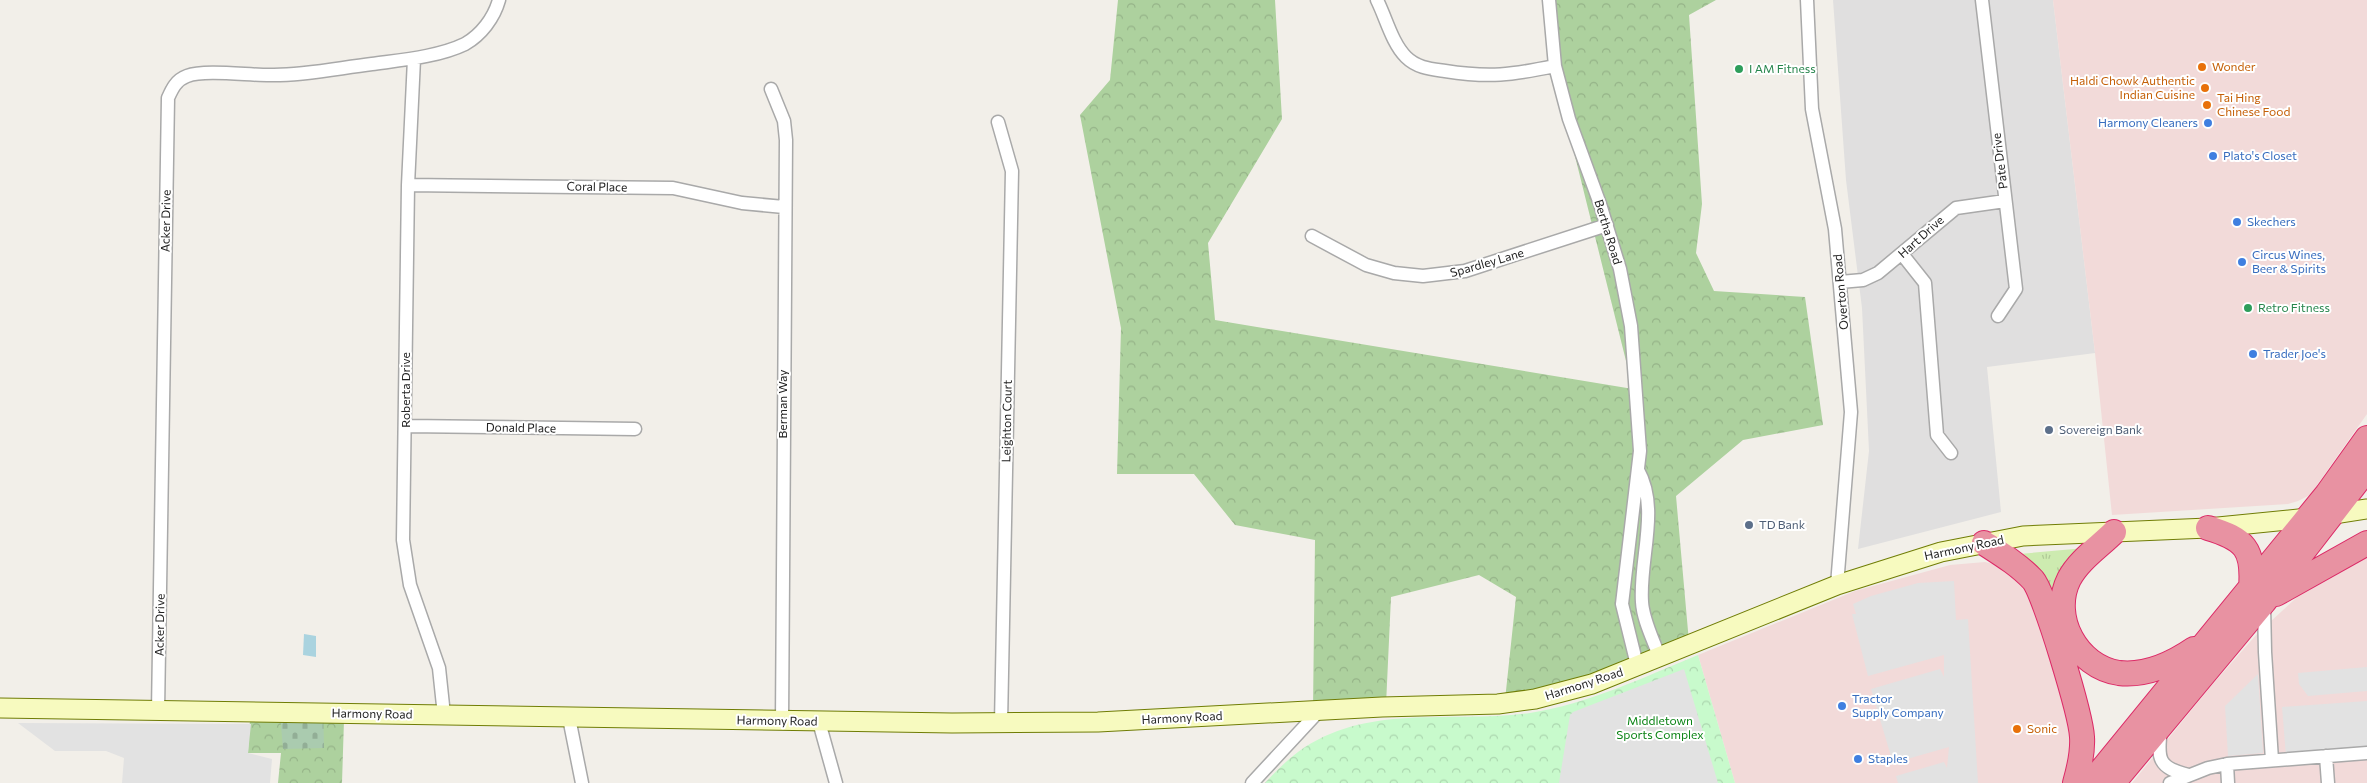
<svg xmlns="http://www.w3.org/2000/svg" width="2367" height="783" viewBox="0 0 2367 783" font-family="Commissioner,sans-serif">
<style>
.residential{fill:#e0dfdf}
.commercial{fill:#f2dad9}
.grass{fill:url(#grass-tufts)}
.forest{fill:url(#forest-crowns)}
.cemetery{fill:url(#cemetery-stones)}
.park{fill:url(#park-crowns)}
.parking{fill:#e2e2e2}
.water{fill:#aad3df}
.lines{fill:none;stroke-linecap:round;stroke-linejoin:round}
.street-casing{stroke:#a9a9a9;stroke-width:15}
.secondary-casing{stroke:#707d05;stroke-width:21}
.highway-casing{stroke:#dc2a67;stroke-width:26}
.street{stroke:#fff;stroke-width:12}
.secondary{stroke:#f7fabf;stroke-width:19}
.highway{stroke:#e892a2;stroke-width:24}
.food-dot{fill:#e8710a;stroke:#fff;stroke-width:2}
.leisure-dot{fill:#2e9e5b;stroke:#fff;stroke-width:2}
.shop-dot{fill:#3f7fe0;stroke:#fff;stroke-width:2}
.service-dot{fill:#5c6f8a;stroke:#fff;stroke-width:2}
.labels{text-anchor:middle;stroke-width:4;stroke-linejoin:round;paint-order:stroke}
.food-label{font-size:12px;fill:#c56008;stroke:#fff;text-anchor:start}
.leisure-label{font-size:12px;fill:#27864d;stroke:#fff;text-anchor:start}
.shop-label{font-size:12px;fill:#366cbe;stroke:#fff;text-anchor:start}
.street-label{font-size:12px;fill:#222;stroke:#fff}
.service-label{font-size:12px;fill:#4e5e75;stroke:#fff;text-anchor:start}
.park-label{font-size:12px;fill:#0c8416;stroke:#fff}
</style>
<defs>
<pattern id="grass-tufts" width="24" height="20" patternUnits="userSpaceOnUse" patternTransform="scale(1.25)"><rect width="24" height="20" fill="#cdebb0"/><path d="M3 7l-1-3M5 7V3M7 7l1-3M15 17l-1-3M17 17v-4M19 17l1-3" fill="none" stroke="#b0c997"/></pattern>
<pattern id="forest-crowns" width="20" height="18" patternUnits="userSpaceOnUse" patternTransform="scale(1.25)"><rect width="20" height="18" fill="#add19e"/><path d="M2 6a3 3 0 1 1 6 0M12 15a3 3 0 1 1 6 0" fill="none" stroke="#95b388"/></pattern>
<pattern id="cemetery-stones" width="16" height="16" patternUnits="userSpaceOnUse" patternTransform="scale(1.25)"><rect width="16" height="16" fill="#aacbaf"/><path d="M2 7V4a2 2 0 0 1 4 0v3zM10 15v-3a2 2 0 0 1 4 0v3z" fill="#92ae96"/></pattern>
<pattern id="park-crowns" width="20" height="18" patternUnits="userSpaceOnUse" patternTransform="scale(1.25)"><rect width="20" height="18" fill="#c8facc"/><path d="M2 6a3 3 0 1 1 6 0M12 15a3 3 0 1 1 6 0" fill="none" stroke="#acd6af"/></pattern>
</defs>
<rect width="100%" height="100%" fill="#f2efe9"/>
<path class="residential" d="M1833,0H2053L2095,353L1987,367L2001,512L1858,549L1869,451L1862,308L1846,180Z"/>
<path class="commercial" d="M2053,0H2367V414L2310,495L2298,501L2288,504L2112,515L2095,353Z
M2367,549V783H2132L2212,685L2257,634L2307,588Z
M1985,562L2002,566L2016,574L2034,598L2073,731L2066,783H1735L1698,655L1855,591L1950,565Z"/>
<path class="grass" d="M2085,548L2054,601L2019,554Z"/>
<path class="forest" d="M1118,0H1275L1282,119L1208,243L1215,320L1633,389L1555,76L1548,0H1716L1689,15L1702,204L1696,253L1714,291L1805,297L1823,425L1743,440L1676,496L1689,642L1539,697L1505,700L1516,597L1479,575L1391,597L1386,705L1313,709L1315,540L1235,525L1194,474H1117L1121,328L1080,115L1110,80Z
M250,719L344,720L342,783H278L281,753H248Z"/>
<path class="cemetery" d="M279,702L323,704L324,748L283,749Z"/>
<path class="park" d="M1698,655L1735,783H1265C1275,772 1286,761 1298,752C1367,702 1451,724 1530,713C1588,704 1644,677 1698,655Z"/>
<path class="parking" d="M1954,581L1956,620L1968,619L1978,783H1898L1896,776L1944,762L1947,768L1949,747L1893,763L1871,689L1940,669L1944,677V655L1868,676L1852,614H1856L1853,604L1871,596L1918,583Z
M2367,667V691L2308,696L2299,684L2298,673Z
M1684,669L1718,783H1559L1570,715L1573,712Z
M2258,674L2263,753L2228,756L2225,706Z
M2367,701V750L2286,756L2282,707Z
M18,723L251,724L248,753L272,759L270,783H122L124,758L106,751H55Z"/>
<path class="water" d="M304,634L316,636V657L303,655Z"/>
<g class="lines">
<g class="street-casing">
<path id="street" d="M1377,0C1386,18 1392,43 1406,57C1417,68 1431,69 1445,71C1490,78 1511,75 1555,66
M1549,0L1555,66L1569,119L1600,204L1620,269L1631,326L1640,451L1622,604L1637,665
M1807,0L1812,109L1835,229L1851,412L1837,585
M1982,0L2016,289L1998,316
M414,59L408,185L403,540L410,585L439,668L444,715
M771,89L784,121L786,140L782,721
M998,122L1012,171L1001,723
M408,185L673,188L742,203L784,207
M1312,236L1366,265L1394,273L1423,276L1465,271L1607,225
M1902,254L1925,283L1937,435L1951,453
M1840,282L1863,280L1878,273L1956,208L2005,201
M407,426L635,429
M1638,470C1660,509 1639,559 1642,602C1643,620 1653,639 1659,656
M2264,605L2265,652L2272,760
M158,711L168,98C172,89 176,80 187,76C206,69 252,76 274,75C307,75 339,68 372,64C401,60 438,57 465,44C481,35 494,18 499,0
M569,718L582,783
M819,722L836,783
M2161,729C2157,759 2158,768 2189,775
M2326,756L2328,783
M2227,764L2228,783
M1252,783L1319,711
M2170,783L2208,768L2227,764L2367,753"/>
</g>
<g class="secondary-casing">
<path id="secondary" d="M0,708L952,723L1098,722L1382,707L1498,704L1535,699L1592,684L1837,585L1941,552L2023,536L2208,528L2308,518L2367,509"/>
</g>
<g class="highway-casing">
<path id="highway" d="M2208,528C2245,539 2254,549 2251,588
M2114,532C2099,547 2079,560 2069,579C2050,617 2077,667 2119,673C2146,676 2172,664 2194,649
M1984,543C2001,554 2019,565 2033,580C2045,594 2081,716 2082,737C2083,752 2079,769 2075,783
M2276,594L2367,543
M2091,783L2327,494L2367,438
M2113,783L2264,602L2367,469"/>
</g>
<use href="#street" class="street"/>
<use href="#secondary" class="secondary"/>
<use href="#highway" class="highway"/>
</g>
<g class="food-dot">
<circle cx="2202" cy="67" r="5"/>
<circle cx="2205" cy="88" r="5"/>
<circle cx="2207" cy="105" r="5"/>
<circle cx="2017" cy="729" r="5"/>
</g>
<g class="leisure-dot">
<circle cx="1739" cy="69" r="5"/>
<circle cx="2248" cy="308" r="5"/>
</g>
<g class="shop-dot">
<circle cx="2208" cy="123" r="5"/>
<circle cx="2213" cy="156" r="5"/>
<circle cx="2237" cy="222" r="5"/>
<circle cx="2242" cy="262" r="5"/>
<circle cx="2253" cy="354" r="5"/>
<circle cx="1842" cy="706" r="5"/>
<circle cx="1858" cy="759" r="5"/>
</g>
<g class="service-dot">
<circle cx="2049" cy="430" r="5"/>
<circle cx="1749" cy="525" r="5"/>
</g>
<g class="labels">
<g class="food-label">
<text x="2212" y="71">Wonder</text>
<text x="2195" y="85" text-anchor="end">Haldi Chowk Authentic<tspan x="2195" dy="14">Indian Cuisine</tspan></text>
<text x="2217" y="102">Tai Hing<tspan x="2217" dy="14">Chinese Food</tspan></text>
<text x="2027" y="733">Sonic</text>
</g>
<g class="leisure-label">
<text x="1749" y="73">I AM Fitness</text>
<text x="2258" y="312">Retro Fitness</text>
</g>
<g class="shop-label">
<text x="2198" y="127" text-anchor="end">Harmony Cleaners</text>
<text x="2223" y="160">Plato's Closet</text>
<text x="2247" y="226">Skechers</text>
<text x="2252" y="259">Circus Wines,<tspan x="2252" dy="14">Beer &amp; Spirits</tspan></text>
<text x="2263" y="358">Trader Joe's</text>
<text x="1852" y="703">Tractor<tspan x="1852" dy="14">Supply Company</tspan></text>
<text x="1868" y="763">Staples</text>
</g>
<g class="street-label">
<text transform="translate(2000 161) rotate(-97)" y="4">Pate Drive</text>
<text transform="translate(597 187) rotate(1)" y="4">Coral Place</text>
<text transform="translate(166 221) rotate(-89)" y="4">Acker Drive</text>
<text transform="translate(1608 232) rotate(73)" y="4">Bertha Road</text>
<text transform="translate(1921 237) rotate(-42)" y="4">Hart Drive</text>
<text transform="translate(1487 263) rotate(-16)" y="4">Spardley Lane</text>
<text transform="translate(1841 292) rotate(-95)" y="4">Overton Road</text>
<text transform="translate(406 390) rotate(-90)" y="4">Roberta Drive</text>
<text transform="translate(783 404) rotate(-90)" y="4">Berman Way</text>
<text transform="translate(1007 421) rotate(-89)" y="4">Leighton Court</text>
<text transform="translate(521 428) rotate(1)" y="4">Donald Place</text>
<text transform="translate(1964 548) rotate(-12)" y="4">Harmony Road</text>
<text transform="translate(160 625) rotate(-89)" y="4">Acker Drive</text>
<text transform="translate(1584 684) rotate(-18)" y="4">Harmony Road</text>
<text transform="translate(372 714) rotate(1)" y="4">Harmony Road</text>
<text transform="translate(1182 718) rotate(-3)" y="4">Harmony Road</text>
<text transform="translate(777 721) rotate(1)" y="4">Harmony Road</text>
</g>
<g class="service-label">
<text x="2059" y="434">Sovereign Bank</text>
<text x="1759" y="529">TD Bank</text>
</g>
<g class="park-label">
<text x="1660" y="725">Middletown<tspan x="1660" dy="14">Sports Complex</tspan></text>
</g>
</g>
</svg>
